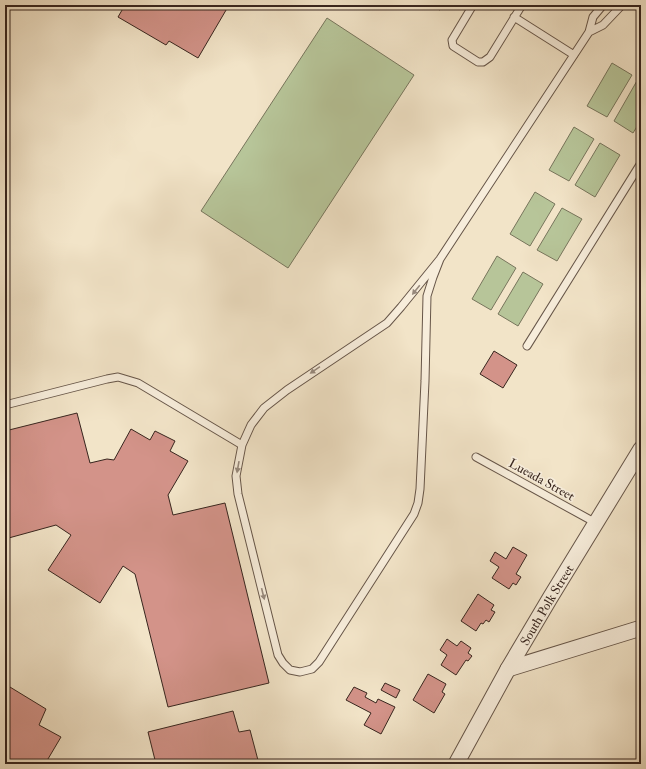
<svg xmlns="http://www.w3.org/2000/svg" width="646" height="769" viewBox="0 0 646 769" font-family="'IM FELL Double Pica',serif">
<style>
.green{fill:#b7c599;stroke:#77755c}
.building{fill:#d39389;stroke:#37251e}
.lines{fill:none;stroke-linecap:round;stroke-linejoin:round}
.service-casing{stroke:#665548;stroke-width:9}
.minor-casing{stroke:#665548;stroke-width:17}
.service{stroke:#f7eddb;stroke-width:7}
.minor{stroke:#f7eddb;stroke-width:15}
.oneway{fill:#97897c}
.labels{text-anchor:middle;stroke-width:3.5;stroke-linejoin:round;paint-order:stroke}
.street-label{font-size:13px;fill:#37251e;stroke:#f7eddb}
</style>
<rect width="100%" height="100%" fill="#f2e4c8"/>
<filter id="stains"><feTurbulence type="fractalNoise" baseFrequency=".005" numOctaves="4"/><feColorMatrix values="0 0 0 0 .2 0 0 0 0 .09 0 0 0 0 .02 0 0 0 .5 -.17"/></filter>
<radialGradient id="worn" r=".72"><stop offset=".6" stop-color="#630" stop-opacity="0"/><stop offset="1" stop-color="#630" stop-opacity=".3"/></radialGradient>
<path class="green" d="M327,18L414,75L288,268L201,211Z
M612,63L632,75L607,117L587,106Z
M638,79L641,80V120L633,133L614,121Z
M574,127L594,139L569,181L549,170Z
M600,143L620,155L595,197L575,185Z
M535,192L555,204L530,246L510,234Z
M562,208L582,219L557,261L537,250Z
M497,256L516,268L491,310L472,299Z
M523,272L543,284L518,326L498,314Z"/>
<path class="building" d="M125,5H229L198,58L169,41L166,45L118,17Z
M431,5H443L440,10Z
M494,351L517,365L503,388L480,374Z
M77,413L90,463L107,459L114,460L131,429L150,440L155,431L175,441L170,451L188,461L168,495L173,515L225,503L269,683L168,707L135,574L123,566L100,603L48,570L71,535L56,525L5,539V431Z
M513,547L527,555L516,574L521,577L516,585L513,583L509,589L492,578L499,567L490,561L495,552L506,559Z
M478,594L494,605L491,610L495,612L489,622L486,620L483,624L481,623L476,631L461,621Z
M447,639L457,646L461,641L471,648L468,653L472,656L468,661L466,660L456,675L441,665L447,655L440,650Z
M428,674L446,684L442,692L445,694L434,713L413,700Z
M385,683L400,690L396,698L381,690Z
M5,684L46,709L39,725L61,737L45,764H5Z
M354,687L367,693L365,697L376,703L378,699L395,707L381,734L364,725L371,713L346,700Z
M233,711L239,732L250,730L259,764H156L148,732Z"/>
<g class="lines">
<g class="service-casing">
<path id="service" d="M473,5L452,40L453,46L478,62H483L490,57L522,5
M514,17L574,55
M589,32L603,25L622,5
M440,259L433,277L427,296L425,381L420,489L418,503L414,514L319,662L312,669L300,672L290,670L283,663L278,655L238,494L236,476L242,445L251,425L264,408L287,390L387,323L401,307L440,259L589,32L593,17L603,5
M527,346L641,163
M5,405L107,379L118,377L138,383L242,445
M476,457L596,523"/>
</g>
<g class="minor-casing">
<g id="minor">
<path d="M508,669L641,628"/>
<path id="s1" d="M456,764L508,669L550,598L641,449"/>
</g>
</g>
<use href="#service" class="service"/>
<use href="#minor" class="minor"/>
</g>
<defs><path id="oneway-solid" d="M-6-.8H1V-3.2L6.5 0L1 3.2V.8H-6Z"/></defs>
<g class="oneway">
<use href="#oneway-solid" transform="translate(416 290) rotate(129)"/>
<use href="#oneway-solid" transform="translate(315 370) rotate(146)"/>
<use href="#oneway-solid" transform="translate(238 467) rotate(100)"/>
<use href="#oneway-solid" transform="translate(263 594) rotate(76)"/>
</g>
<g class="labels">
<g class="street-label">
<text transform="translate(542 479) rotate(29)" y="5">Lueada Street</text>
<text dy="5" stroke="none"><textPath href="#s1" startOffset="183">South Polk Street</textPath></text>
</g>
</g>
<rect width="646" height="769" fill="none" stroke="#f2e4c8" stroke-width="20"/>
<rect x="6" y="6" width="634" height="757" fill="none" stroke="#37251e" stroke-width="2"/>
<rect x="10" y="10" width="626" height="749" fill="none" stroke="#37251e"/>
<rect width="100%" height="100%" filter="url(#stains)"/>
<rect width="100%" height="100%" fill="url(#worn)"/>
</svg>
